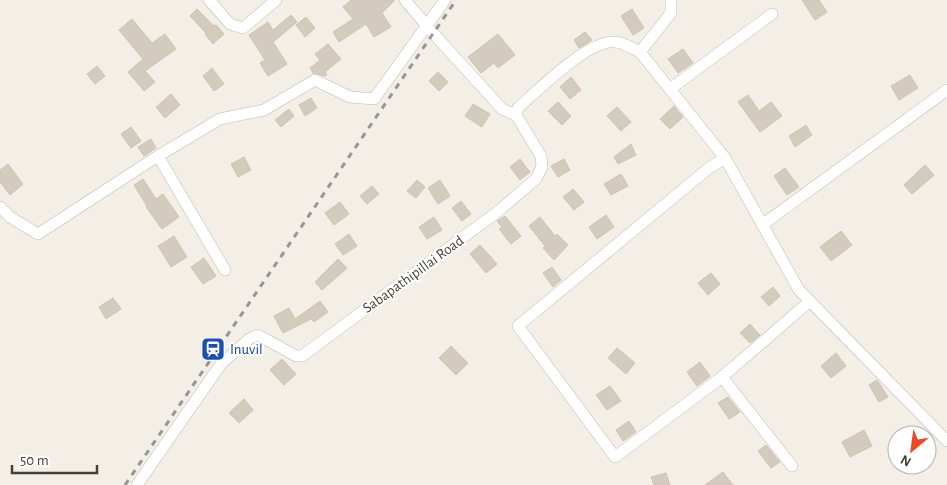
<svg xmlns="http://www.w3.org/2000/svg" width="947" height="485" viewBox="0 0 947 485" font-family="'Alegreya Sans',sans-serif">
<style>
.building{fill:#d3cbbd;stroke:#cec3b1}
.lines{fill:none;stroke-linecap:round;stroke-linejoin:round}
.minor-casing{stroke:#c0baad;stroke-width:12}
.minor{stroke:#fff;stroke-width:11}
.rail{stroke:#969696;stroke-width:3;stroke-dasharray:6 6;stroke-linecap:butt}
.labels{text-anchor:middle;stroke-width:4;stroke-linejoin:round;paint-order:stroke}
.street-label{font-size:15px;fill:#454037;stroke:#fff}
.transit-label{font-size:15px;fill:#164399;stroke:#fff;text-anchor:start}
</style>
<rect width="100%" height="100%" fill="#f3efe7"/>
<path class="building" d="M351,0H395L382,13L391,27L374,37L366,24L339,42L333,32L353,19L343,7Z
M802,0H819L827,12L815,20Z
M197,9L214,26L216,25L224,34L213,44L205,34L206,33L190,16Z
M632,9L644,28L633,35L621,16Z
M291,15L297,22L273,42L287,64L268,76L260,63L265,60L249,35L268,22L273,30Z
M306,17L315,28L305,37L296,25Z
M132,19L152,43L165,34L176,49L145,71L155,82L144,91L128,72L143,59L119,30Z
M585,32L592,40L579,48L574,40Z
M498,34L515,55L498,68L494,63L481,73L468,57Z
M328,44L341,59L325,72L327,75L325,76L313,73L310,68L320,60L315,54Z
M683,49L693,63L678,73L668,59Z
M97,66L105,76L95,84L87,74Z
M212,68L224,84L214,91L203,76Z
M438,72L448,82L439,91L429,81Z
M910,75L918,88L899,100L891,86Z
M571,77L581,90L570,99L560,87Z
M171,94L180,105L165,118L156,107Z
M748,95L759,111L771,102L782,116L760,132L738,102Z
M311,98L317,108L305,116L299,105Z
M558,102L571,116L562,125L548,111Z
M473,104L490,114L482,127L465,116Z
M674,106L683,117L670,129L660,119Z
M617,107L631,122L621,131L607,116Z
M289,109L294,116L281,127L275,120Z
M806,125L812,135L795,147L789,136Z
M131,127L141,141L131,148L121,134Z
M151,139L156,148L144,156L138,147Z
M631,144L636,155L618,164L614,157Z
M244,157L251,170L238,177L231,164Z
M520,159L530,172L520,180L510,167Z
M564,159L570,170L558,177L551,166Z
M8,164L23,184L10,195L0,182V170Z
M925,165L934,175L912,194L904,185Z
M785,168L799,187L787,195L774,176Z
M621,174L628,186L611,195L604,184Z
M143,179L156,199L163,194L179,217L162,229L146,207L147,206L134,185Z
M417,180L425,187L416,198L407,191Z
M440,180L450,196L438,204L428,188Z
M372,186L379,194L367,204L360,196Z
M573,189L584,202L574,210L563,197Z
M461,201L471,214L462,221L452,208Z
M340,202L349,214L334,225L325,213Z
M606,215L614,227L597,239L589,227Z
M505,216L521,236L511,244L499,229L502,227L497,221Z
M434,217L442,230L427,239L419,227Z
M540,217L555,236L557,234L568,245L554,260L543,248L545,246L529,226Z
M841,231L852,245L831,261L820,247Z
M349,234L357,246L343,255L335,244Z
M174,236L187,257L171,267L158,246Z
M480,245L497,264L486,273L470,254Z
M204,258L216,276L203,284L191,267Z
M338,259L347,268L322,290L315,282Z
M552,267L561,280L553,287L543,273Z
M711,273L720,284L708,295L698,283Z
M773,287L780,296L769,306L761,297Z
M113,298L121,309L106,319L99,307Z
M320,301L328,312L314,322L311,319L283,333L274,316L289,308L295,319Z
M750,324L760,335L750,343L740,333Z
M451,346L468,363L456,375L439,358Z
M617,348L635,363L626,374L608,358Z
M836,353L846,366L831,378L821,366Z
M282,359L296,374L284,385L270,370Z
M700,362L710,376L697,386L687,372Z
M877,380L888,397L879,402L869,385Z
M610,386L621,401L607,410L596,395Z
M728,397L740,412L729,419L718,403Z
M244,399L253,410L239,423L229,413Z
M629,421L636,432L623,441L616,430Z
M864,430L872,446L850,457L842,442Z
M766,445L780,462L771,468L758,451Z
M723,472L733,485H705Z
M666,473L670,485H654L651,477Z"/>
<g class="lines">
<g class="minor-casing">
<path id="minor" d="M209,0L230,24L243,28L276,0
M405,0L433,33L502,109L516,115
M671,0V13L640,52L725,158L799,290L947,441
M670,89L772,14
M158,156L225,270
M0,207L10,217L38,234L158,156L220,119L264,110L315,80L350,97L374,99L445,0
M762,225L947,90
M722,377L615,457L518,326L709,168L725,158
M792,466L722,377L810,301
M137,485L221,364L249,339L258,335L296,356H302L496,213L536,179L542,167L541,156L516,115L518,108C537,91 589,39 615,42C623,42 633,49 640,52"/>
</g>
<use href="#minor" class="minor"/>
<path class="rail" d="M125,485L456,0"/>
</g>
<defs>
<g id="station-square" transform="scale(1.25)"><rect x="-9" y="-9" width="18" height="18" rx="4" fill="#1a4fb4" stroke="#fff"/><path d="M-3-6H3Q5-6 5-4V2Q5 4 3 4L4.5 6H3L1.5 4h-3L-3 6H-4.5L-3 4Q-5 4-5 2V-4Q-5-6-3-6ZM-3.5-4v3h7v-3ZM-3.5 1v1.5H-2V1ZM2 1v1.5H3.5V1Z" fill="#fff"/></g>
</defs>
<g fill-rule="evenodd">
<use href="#station-square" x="213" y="349"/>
</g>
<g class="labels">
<g class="street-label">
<text transform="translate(413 274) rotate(-36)" y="5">Sabapathipillai Road</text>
</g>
<g class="transit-label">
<text x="230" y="354">Inuvil</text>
</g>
</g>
<g transform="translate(912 450) rotate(209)"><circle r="24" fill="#ffffff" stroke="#b5b3af"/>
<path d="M0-4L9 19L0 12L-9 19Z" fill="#ec4725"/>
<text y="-8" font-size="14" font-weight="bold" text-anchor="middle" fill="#454037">N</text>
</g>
<path d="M12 465v8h85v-8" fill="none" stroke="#454037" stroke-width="2.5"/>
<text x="20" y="465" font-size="15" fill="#454037" stroke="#ffffff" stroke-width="4" paint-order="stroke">50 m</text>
</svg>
